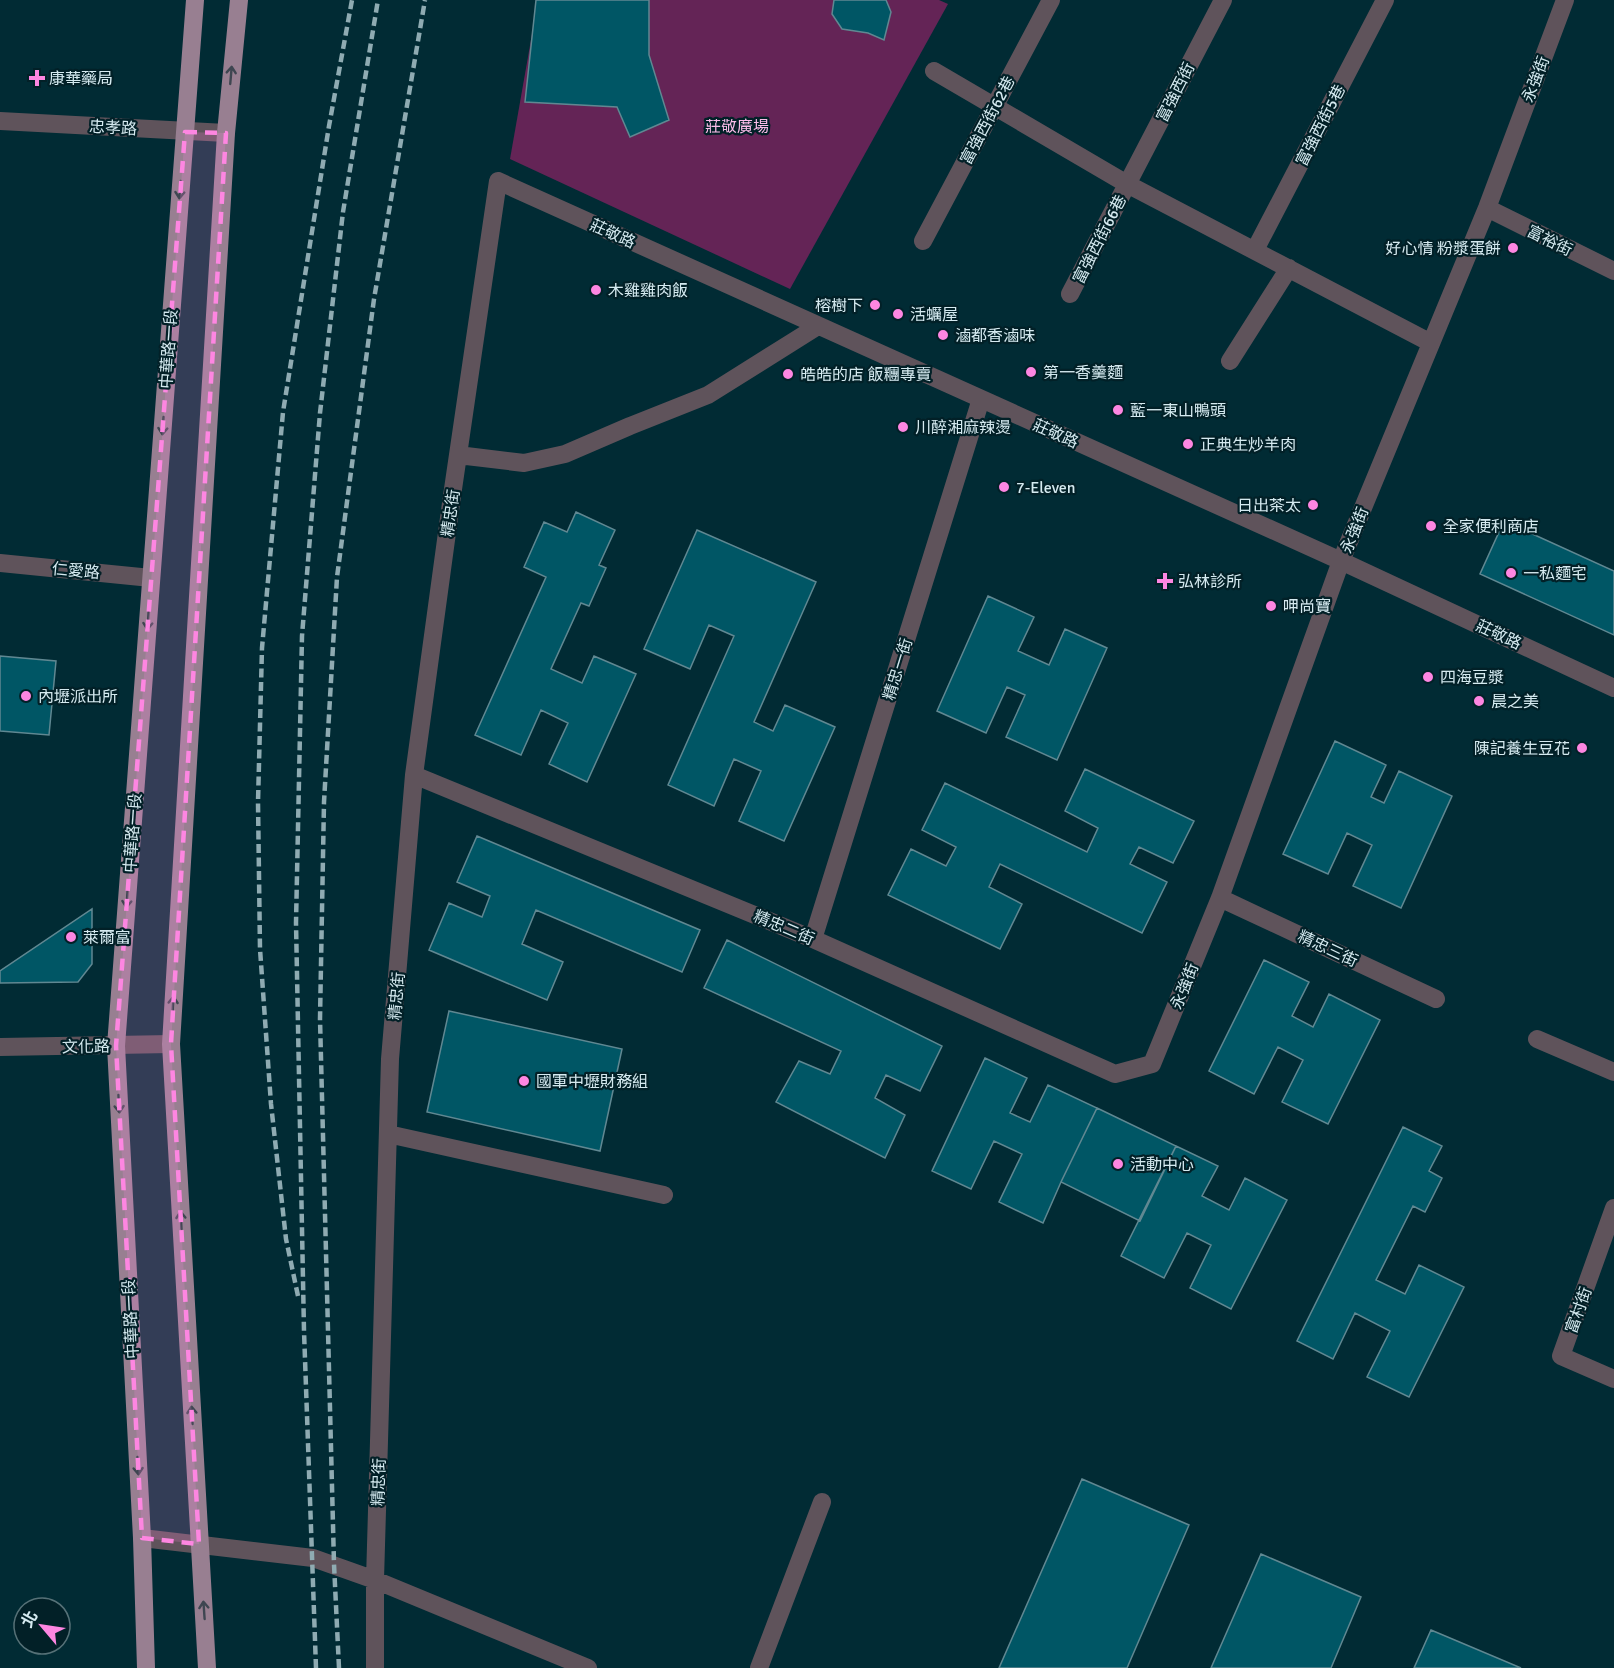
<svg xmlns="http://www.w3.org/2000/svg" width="1614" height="1668" viewBox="0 0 1614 1668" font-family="Signika,'Noto Sans TC',sans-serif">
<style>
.green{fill:#642456}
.building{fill:#005665;stroke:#608892;stroke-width:1.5}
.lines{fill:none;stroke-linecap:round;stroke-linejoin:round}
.minor{stroke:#5f535b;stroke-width:18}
.major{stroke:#987f91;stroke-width:18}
.rail{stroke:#8fabb2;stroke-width:4.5;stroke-dasharray:9 4.5;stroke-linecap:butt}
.oneway{stroke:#3e4651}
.marked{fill:#fd86e1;fill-opacity:0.2;stroke:#fd86e1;stroke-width:4.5;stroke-dasharray:12 8;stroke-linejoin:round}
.poi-dot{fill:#fd86e1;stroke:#022027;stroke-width:2}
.labels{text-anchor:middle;stroke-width:4.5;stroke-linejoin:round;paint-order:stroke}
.poi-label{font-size:16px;fill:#d5eaf0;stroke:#022027;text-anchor:start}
.street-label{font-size:16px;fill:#d5eaf0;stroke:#022027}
.park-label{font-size:16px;fill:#fcbdea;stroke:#022027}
</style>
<rect width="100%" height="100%" fill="#012b34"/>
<path class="green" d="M538,0H939L948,4L790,289L510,159Z"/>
<path class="building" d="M536,0H649V55L669,120L630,137L617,107L525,102Z
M834,0H886L891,12L884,40L868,33L842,29L832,14Z
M576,512L615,530L599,565L606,568L589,606L581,603L551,669L582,683L594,656L636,674L587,782L549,764L568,723L541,710L521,755L475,735L546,577L524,567L544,522L567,532Z
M1504,521L1614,571V635L1480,574Z
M697,530L816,582L754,722L773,731L785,705L835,727L784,841L739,821L761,771L734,759L714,806L668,785L734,636L709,625L690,669L644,649Z
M988,596L1034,617L1018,651L1049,665L1065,629L1107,648L1057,760L1006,737L1025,695L1007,687L986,733L937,711Z
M0,656L56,661L49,735L0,731Z
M1335,741L1386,765L1371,797L1384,803L1399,771L1452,796L1401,908L1353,886L1372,845L1347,833L1328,874L1283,854Z
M1085,769L1194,821L1173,863L1139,847L1130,864L1167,882L1142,933L1000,864L989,887L1022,904L1000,949L888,895L911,849L946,866L956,847L922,830L945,783L1087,852L1098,828L1065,811Z
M477,836L700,930L682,972L536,910L522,944L563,962L547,1000L429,950L449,903L482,917L490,896L457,882Z
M92,909V964L78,982L0,983V971Z
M727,940L942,1046L920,1091L886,1075L875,1098L905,1115L885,1158L776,1102L799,1061L830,1074L841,1051L704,988Z
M1264,960L1309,982L1292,1016L1313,1027L1329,994L1380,1020L1328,1124L1282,1102L1303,1060L1278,1047L1254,1094L1209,1071Z
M449,1011L622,1049L600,1151L427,1112Z
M985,1058L1027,1078L1010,1113L1030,1122L1048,1085L1097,1108L1061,1182L1043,1223L999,1202L1022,1154L994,1141L971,1189L932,1171Z
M1097,1108L1176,1146L1140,1221L1061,1182Z
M1403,1127L1442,1146L1429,1171L1442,1178L1425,1212L1413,1206L1376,1280L1405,1294L1419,1265L1464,1287L1409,1397L1367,1377L1390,1331L1355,1313L1333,1359L1297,1341Z
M1176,1146L1218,1166L1202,1196L1229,1210L1245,1178L1287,1200L1231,1309L1190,1288L1211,1245L1187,1233L1164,1278L1121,1256Z
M1082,1479L1189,1525L1127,1668H999Z
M1261,1554L1361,1597L1331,1668H1211Z
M1431,1630L1521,1668H1414Z"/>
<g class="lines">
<path class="minor" d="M934,71L1127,184L1431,343
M0,121L226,133
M1487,208L1614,271
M923,241L1051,0
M1255,250L1385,0
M1070,294L1223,0
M1230,361L1289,268
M458,455L524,463L565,454L630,426L708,395L818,326
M0,563L151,578
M414,775L813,939L1115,1074L1152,1064L1220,898L1341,561L1487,208L1565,0
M1220,898L1436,999
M813,939L981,399
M1537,1039L1614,1072
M0,1047L171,1044
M388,1134L664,1195
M1614,1208L1561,1356L1614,1379
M142,1538L313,1558L375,1580L390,1059L414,775L452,496L498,181L1341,561L1614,688
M375,1668V1580L588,1668
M759,1668L822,1502"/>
<path class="major" d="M146,1668L142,1538L116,1046L195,0
M207,1668L171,1044L226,133L239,0"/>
<path class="rail" d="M298,1296L286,1239L271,1104L260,949L258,802L262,648L283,412L329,126L352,0
M316,1668L304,1331L296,923L302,636L320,413L343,212L378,0
M339,1668L334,1564L320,1019L324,802L337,577L374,299L425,0"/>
</g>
<defs><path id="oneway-shaft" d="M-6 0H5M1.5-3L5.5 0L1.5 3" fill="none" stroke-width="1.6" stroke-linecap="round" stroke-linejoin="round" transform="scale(1.5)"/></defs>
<g class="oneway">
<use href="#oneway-shaft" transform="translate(231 75) rotate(-85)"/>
<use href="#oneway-shaft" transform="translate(180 190) rotate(94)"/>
<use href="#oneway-shaft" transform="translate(163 426) rotate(94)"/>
<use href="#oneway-shaft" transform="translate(148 621) rotate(94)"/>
<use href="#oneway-shaft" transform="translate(127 899) rotate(94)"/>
<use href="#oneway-shaft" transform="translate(173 1005) rotate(-87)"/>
<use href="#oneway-shaft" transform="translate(119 1104) rotate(87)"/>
<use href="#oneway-shaft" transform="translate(181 1220) rotate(-93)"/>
<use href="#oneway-shaft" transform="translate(192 1415) rotate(-93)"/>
<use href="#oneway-shaft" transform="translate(138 1466) rotate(87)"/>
<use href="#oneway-shaft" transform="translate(204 1610) rotate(-94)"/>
</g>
<path class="marked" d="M185,132L226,133L171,1044L199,1544L142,1538L116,1046Z"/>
<g class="poi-dot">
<path d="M34 69h6v6h6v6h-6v6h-6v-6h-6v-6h6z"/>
<circle cx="1513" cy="248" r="6"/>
<circle cx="596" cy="290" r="6"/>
<circle cx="875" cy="305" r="6"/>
<circle cx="898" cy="314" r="6"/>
<circle cx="943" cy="335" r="6"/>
<circle cx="1031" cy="372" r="6"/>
<circle cx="788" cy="374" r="6"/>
<circle cx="1118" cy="410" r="6"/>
<circle cx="903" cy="427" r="6"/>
<circle cx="1188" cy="444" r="6"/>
<circle cx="1004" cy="487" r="6"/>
<circle cx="1313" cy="505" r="6"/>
<circle cx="1431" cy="526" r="6"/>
<circle cx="1511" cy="573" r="6"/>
<path d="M1162 572h6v6h6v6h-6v6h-6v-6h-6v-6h6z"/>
<circle cx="1271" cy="606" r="6"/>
<circle cx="1428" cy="677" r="6"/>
<circle cx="26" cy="696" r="6"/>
<circle cx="1479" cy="701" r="6"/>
<circle cx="1582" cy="748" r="6"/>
<circle cx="71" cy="937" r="6"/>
<circle cx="524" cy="1081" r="6"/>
<circle cx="1118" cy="1164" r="6"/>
</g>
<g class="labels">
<g class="poi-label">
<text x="49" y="84">康華藥局</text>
<text x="1501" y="254" text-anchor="end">好心情 粉漿蛋餅</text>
<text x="608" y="296">木雞雞肉飯</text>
<text x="863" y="311" text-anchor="end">榕樹下</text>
<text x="910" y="320">活蠣屋</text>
<text x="955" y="341">滷都香滷味</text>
<text x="1043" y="378">第一香羹麵</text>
<text x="800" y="380">皓皓的店 飯糰專賣</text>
<text x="1130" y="416">藍一東山鴨頭</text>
<text x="915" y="433">川醉湘麻辣燙</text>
<text x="1200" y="450">正典生炒羊肉</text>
<text x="1016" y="493">7-Eleven</text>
<text x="1301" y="511" text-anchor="end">日出茶太</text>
<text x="1443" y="532">全家便利商店</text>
<text x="1523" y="579">一私麵宅</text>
<text x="1178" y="587">弘林診所</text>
<text x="1283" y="612">呷尚寶</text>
<text x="1440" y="683">四海豆漿</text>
<text x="38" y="702">內壢派出所</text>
<text x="1491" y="707">晨之美</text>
<text x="1570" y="754" text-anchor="end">陳記養生豆花</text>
<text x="83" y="943">萊爾富</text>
<text x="536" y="1087">國軍中壢財務組</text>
<text x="1130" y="1170">活動中心</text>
</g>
<g class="street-label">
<text transform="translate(1535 79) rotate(-69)" y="6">永強街</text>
<text transform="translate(1175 92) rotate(-63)" y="6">富強西街</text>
<text transform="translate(987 120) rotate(-62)" y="6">富強西街62巷</text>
<text transform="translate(1320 125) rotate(-63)" y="6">富強西街5巷</text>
<text transform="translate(113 127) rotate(3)" y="6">忠孝路</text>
<text transform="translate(613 233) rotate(24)" y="6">莊敬路</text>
<text transform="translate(1099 239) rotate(-63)" y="6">富強西街66巷</text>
<text transform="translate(1550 240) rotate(26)" y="6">富裕街</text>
<text transform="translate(168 349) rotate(-86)" y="6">中華路一段</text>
<text transform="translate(1056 433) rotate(24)" y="6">莊敬路</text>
<text transform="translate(450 513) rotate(-82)" y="6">精忠街</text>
<text transform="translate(1354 530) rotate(-68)" y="6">永強街</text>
<text transform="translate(76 570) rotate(5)" y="6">仁愛路</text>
<text transform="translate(1499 634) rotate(25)" y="6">莊敬路</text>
<text transform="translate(897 669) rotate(-73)" y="6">精忠一街</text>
<text transform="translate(132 833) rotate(-86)" y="6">中華路一段</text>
<text transform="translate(784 927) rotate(23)" y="6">精忠二街</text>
<text transform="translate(1328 948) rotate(25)" y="6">精忠三街</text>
<text transform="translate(1184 986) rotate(-68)" y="6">永強街</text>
<text transform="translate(396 996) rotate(-85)" y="6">精忠街</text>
<text transform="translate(86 1046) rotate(-1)" y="6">文化路</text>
<text transform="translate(1578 1310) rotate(-70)" y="6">富村街</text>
<text transform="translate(130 1319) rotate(-93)" y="6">中華路一段</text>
<text transform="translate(378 1482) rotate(-88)" y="6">精忠街</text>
</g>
<g class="park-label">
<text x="737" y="132">莊敬廣場</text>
</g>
</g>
<g transform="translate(42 1626) rotate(299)"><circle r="28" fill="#022027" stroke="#567177" stroke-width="1.5"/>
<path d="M0-4.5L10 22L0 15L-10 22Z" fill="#fd86e1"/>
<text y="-9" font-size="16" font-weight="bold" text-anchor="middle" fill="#d5eaf0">北</text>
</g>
</svg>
